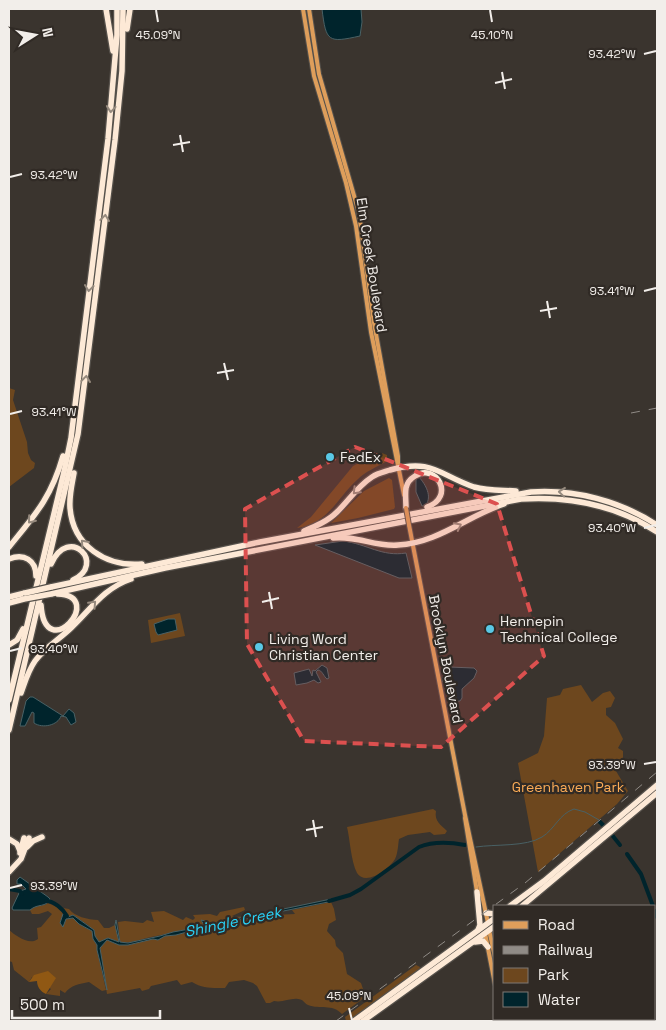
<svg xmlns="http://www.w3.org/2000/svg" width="666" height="1030" font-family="'Space Grotesk',sans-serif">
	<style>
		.green { fill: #6d471e }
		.forest { fill: #905813 }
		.water { fill: #00242c; stroke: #496165 }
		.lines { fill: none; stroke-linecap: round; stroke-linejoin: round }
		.stream { stroke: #496165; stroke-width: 1 }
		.river { stroke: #00242c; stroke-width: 4 }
		.secondary-casing { stroke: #57524c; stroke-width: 6 }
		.highway-casing { stroke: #57524c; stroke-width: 8 }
		.secondary { stroke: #de9e5b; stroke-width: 4 }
		.highway { stroke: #fde9d6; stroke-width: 5.5 }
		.rail { stroke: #908b86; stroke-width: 1; stroke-dasharray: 9 9; stroke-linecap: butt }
		.secondary-bridge-casing { stroke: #57524c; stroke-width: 6; stroke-linecap: butt }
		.highway-bridge-casing { stroke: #57524c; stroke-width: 8; stroke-linecap: butt }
		.secondary-bridge { stroke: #de9e5b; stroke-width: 4 }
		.highway-bridge { stroke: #fde9d6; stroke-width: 5.5 }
		.oneway { stroke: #968a7e }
		.marked { fill: #dc504f; fill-opacity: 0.2; stroke: #dc504f; stroke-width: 4; stroke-dasharray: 10 6; stroke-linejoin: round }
		.ticks { fill: none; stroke: #f2eeea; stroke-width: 2 }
		.poi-dot { fill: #59c8e5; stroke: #302a25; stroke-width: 2 }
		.labels { text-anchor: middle; stroke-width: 4.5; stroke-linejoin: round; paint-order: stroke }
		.street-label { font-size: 14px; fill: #f2eeea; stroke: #302a25 }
		.poi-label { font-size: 14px; fill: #f2eeea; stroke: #302a25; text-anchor: start }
		.park-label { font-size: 14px; fill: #fcac57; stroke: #302a25 }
		.water-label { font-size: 15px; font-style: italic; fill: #29d3f9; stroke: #302a25 }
		.ticks-label { font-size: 12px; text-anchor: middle; fill: #f2eeea; stroke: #302a25; stroke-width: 4.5; stroke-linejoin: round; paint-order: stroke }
	</style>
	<rect width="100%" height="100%" fill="#3a342e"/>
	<g class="green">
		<polygon points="9,388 15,390 13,400 27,442 28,453 31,460 35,463 34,468 9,487"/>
		<path d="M378,453h4l5,2v6c-10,6 -21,10 -30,19 -20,18 -29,44 -60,48l14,-11 42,-51z"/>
		<polygon points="389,478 392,480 395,507 394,509 358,518 331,523 364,491"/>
		<polygon points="180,613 185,636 151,643 148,620"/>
		<polygon points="581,685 592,702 603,693 610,691 615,698 611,707 606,708 606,715 615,723 623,739 618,748 623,751 623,759 615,766 616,771 628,791 617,804 538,872 518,763 538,753 544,736 547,698 560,695 563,689"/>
		<path d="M433,809l3,2c-2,10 5,14 11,20l-2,3 -11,1 -4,-3 -22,3 -9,4c-1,6 -1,14 -4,20 -5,9 -29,28 -38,14 -6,-11 -7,-34 -10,-46z"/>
		<path d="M331,902l3,7 2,11 -7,4 -2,7 8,9 1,6 7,7 4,21 14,9 3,9 4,3 -26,19c-10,-11 -22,-4 -34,-9 -4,-2 -5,-6 -10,-6 -8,-1 -16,4 -24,2l-4,2h-4l-9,-17 -4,-3 -9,-3 -15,2 -4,6c-12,0 -22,1 -33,-6l-11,3 -4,-5 -26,6 -2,3 -7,2 -2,-3 -33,6 -7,-46 7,-8 21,5 25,-6h5l7,-3 44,-10 68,-13 -2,2 20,-1 -3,-4z"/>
		<path d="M48,903l13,6 4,5 -2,1v10l3,-6 7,-1 9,8 10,5 2,10 3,4v5l9,40 -4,1 -13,-9c-10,2 -18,3 -24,11l-5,-3v6l-14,-2 5,-5 -19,-12 -3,5 -15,-12 -2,-8 -3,-1v-31c6,5 20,16 29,9l-1,-11 4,-1 11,-13 -4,-3 -9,3h-7l-2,-4c6,-6 12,-3 18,-7z"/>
		<path d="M244,907l1,3 -13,6 2,1 15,-1v1l-42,8 -5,-5 2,6 -3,1c-17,2 -33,7 -50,10 -10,2 -20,7 -31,5l-2,-20 7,-1 18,2 4,-3 7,2 -3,-10 13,-1 19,9 3,-3 7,3 2,-2 -2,-3 17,-1 7,2 3,-4z"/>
		<path d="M63,908l6,1c5,7 19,11 29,11l6,8h5l6,-3 4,17 -11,-4 -9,4 -4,-6v-4l-7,-7 -15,-10 -5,2z"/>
		<polygon points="416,965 420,967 419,970 349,1021 346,1021 345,1017"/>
	</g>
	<path class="forest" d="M48,971l8,7 -10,16c-5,-2 -9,-7 -9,-13l-8,1 5,-7z"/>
	<g class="water">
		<path d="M322,9h39l1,13 -2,14c-32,7 -34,6 -38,-27z"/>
		<path d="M419,477c7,8 13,19 7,28l-4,1 -6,-14v-13z"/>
		<path d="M343,541c24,3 39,16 63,12l6,25h-13l-84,-33z"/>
		<polygon points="168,619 175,619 177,630 158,635 156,632 154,624"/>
		<path d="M322,665l5,3 2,10 -2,1c-3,-2 -5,-9 -9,-9l-2,2 5,10 -3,1 -4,-3 -7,3 -11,2 -2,-12 15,-4 3,7 1,-6 2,1z"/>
		<polygon points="449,667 474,668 477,671 474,678 462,689 462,698 460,701 457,701 451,685 443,682 442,678 449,673"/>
		<path d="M30,697h3l30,19 6,-7 5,4 2,9 -5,3 -5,-8 -5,-1c-3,9 -18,13 -27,7v-10l-2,-1 -7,14h-5l6,-25z"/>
		<path d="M20,877l28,20 2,2c-4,9 -12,4 -20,11h-17l-1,-2 8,-17 6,-2 -5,-5h-4v-4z"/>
		<polygon points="331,899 333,901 209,926 176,935 165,936 158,940 153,939 128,945 119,945 107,940 100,948 107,990 97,950 97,945 93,939 92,931 79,924 73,918 66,919 63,927 60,923 63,914 66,913 68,917 73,915 94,930 95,936 99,942 108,938 119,942 115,925 116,920 120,942 128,943 160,936 173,932 201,927 204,925 201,920 205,921 207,925"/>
	</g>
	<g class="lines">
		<path class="stream" d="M476,847c19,-3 50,0 66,-10 13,-8 17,-23 32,-28l11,3 14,8"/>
		<g class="river">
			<polyline points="600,822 604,826"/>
			<polyline points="612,835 620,845"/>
			<polyline points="627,854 641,874 653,906"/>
			<polyline points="9,889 20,891 22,894"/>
			<path d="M46,901c8,0 17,8 21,15"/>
			<path d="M329,901l21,-6 11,-6 58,-42c15,-6 30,-5 46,-2"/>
			<polyline points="655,911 657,917"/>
		</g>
		<defs>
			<g id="secondary">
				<polyline points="303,9 314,76 346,183 356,226 371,332 404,495"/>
				<polyline points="309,9 319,74 359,213 374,323 398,456 398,463"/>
				<polyline points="409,525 465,815 488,923"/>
				<polyline points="465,818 477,892"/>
				<polyline points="489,930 495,957"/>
				<polyline points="485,933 495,984"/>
				<polyline points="501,1019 502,1021"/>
				<polyline points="506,1019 506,1021"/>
			</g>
			<g id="highway">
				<polyline points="106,9 113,51"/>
				<polyline points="127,29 130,9"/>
				<path d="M74,473c-2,11 -5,23 -4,35 3,38 36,59 72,56"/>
				<path d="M406,508c0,-7 -1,-14 0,-20 1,-5 4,-9 9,-12 21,-14 41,21 12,31"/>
				<path d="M304,531c12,-5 24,-10 33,-19 12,-12 21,-26 35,-35 6,-4 12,-5 18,-7 42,-12 49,5 84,17 14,4 28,3 42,4"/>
				<path d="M333,538c23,-3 42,9 65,7 40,-2 69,-29 106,-41"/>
				<path d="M9,547c26,-32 42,-49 54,-91"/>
				<path d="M9,559c15,-6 27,1 27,17"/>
				<path d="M51,564c18,-40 56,0 22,16"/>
				<path d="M51,587l209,-45 271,-50c44,-3 89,9 126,33"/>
				<path d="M51,594l114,-26 356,-69c48,-3 95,6 136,33"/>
				<polyline points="9,597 25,593"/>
				<polyline points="9,603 24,599"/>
				<path d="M41,605c4,61 66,-9 17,-11"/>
				<polyline points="9,645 17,640 23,629"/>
				<path d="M21,693c4,-11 7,-22 14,-32 10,-14 25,-22 37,-34 19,-18 32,-39 59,-48"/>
				<polyline points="9,700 64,472 71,438 108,139 117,35 117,9"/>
				<polyline points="9,730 78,434 115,140 122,71 123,9"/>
				<polyline points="9,839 17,844 20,851"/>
				<polyline points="27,847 33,841 42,837"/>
				<polyline points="20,853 24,838"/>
				<polyline points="9,872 21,859 29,838"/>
				<polyline points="477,892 480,925 478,930"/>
				<polyline points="510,906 544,881 657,785"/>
				<polyline points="522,906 657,793"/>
				<polyline points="486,913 495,914"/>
				<polyline points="475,942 483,941 488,947"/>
				<polyline points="354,1021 495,918"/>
				<polyline points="363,1021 495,926"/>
			</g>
		</defs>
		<use href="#secondary" class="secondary-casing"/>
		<use href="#highway" class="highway-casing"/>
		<use href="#secondary" class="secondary"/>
		<use href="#highway" class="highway"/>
		<g class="rail">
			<polyline points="631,413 657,408"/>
			<polyline points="336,1021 525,883 657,772"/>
		</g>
		<defs>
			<polyline id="secondary-bridge" points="406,508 409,525"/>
			<g id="highway-bridge">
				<polyline points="25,593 51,587"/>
				<polyline points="24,599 51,594"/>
			</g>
		</defs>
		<use href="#secondary-bridge" class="secondary-bridge-casing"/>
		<use href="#highway-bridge" class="highway-bridge-casing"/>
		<use href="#secondary-bridge" class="secondary-bridge"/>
		<use href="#highway-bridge" class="highway-bridge"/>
	</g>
	<defs><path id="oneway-chevron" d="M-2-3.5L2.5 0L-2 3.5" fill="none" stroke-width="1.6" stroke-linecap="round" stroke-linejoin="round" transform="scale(1.25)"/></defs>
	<g class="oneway">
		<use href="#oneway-chevron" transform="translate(111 109) rotate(95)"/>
		<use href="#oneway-chevron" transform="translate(105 218) rotate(-83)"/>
		<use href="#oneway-chevron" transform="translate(89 288) rotate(97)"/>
		<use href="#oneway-chevron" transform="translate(86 379) rotate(-83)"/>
		<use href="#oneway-chevron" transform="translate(356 491) rotate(134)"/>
		<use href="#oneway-chevron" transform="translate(562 492) rotate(-174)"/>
		<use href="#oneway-chevron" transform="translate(31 520) rotate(129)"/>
		<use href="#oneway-chevron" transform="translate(458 526) rotate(-27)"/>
		<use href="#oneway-chevron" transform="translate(84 543) rotate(-132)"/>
		<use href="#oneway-chevron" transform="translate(93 604) rotate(-47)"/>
	</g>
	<path class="marked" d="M355,447l142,57 47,152 -103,91 -137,-6 -57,-97 -2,-135z"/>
	<path class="ticks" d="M156,10l2,12M490,10l2,12M644,54l12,-3M502,72l3,17M495,83l17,-4M180,135l3,17M173,145l17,-3M10,177l12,-3M644,291l12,-3M547,301l3,17M540,311l17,-3M224,363l4,17M217,373l17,-3M10,414l12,-3M644,528l12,-3M269,592l3,17M262,602l17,-4M10,651l12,-3M644,764l12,-2M313,820l3,17M306,830l17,-3M10,888l12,-3M349,1008l3,12"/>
	<g class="poi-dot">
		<circle cx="330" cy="457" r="5"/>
		<circle cx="490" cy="629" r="5"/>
		<circle cx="259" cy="647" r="5"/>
	</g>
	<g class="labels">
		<g class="street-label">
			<text transform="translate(372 265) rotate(81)" y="5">Elm Creek Boulevard</text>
			<text transform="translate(446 659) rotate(79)" y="5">Brooklyn Boulevard</text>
		</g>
		<g class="poi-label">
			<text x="340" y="462">FedEx</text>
			<text x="500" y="626">Hennepin<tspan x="500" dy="16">Technical College</tspan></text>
			<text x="269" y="644">Living Word<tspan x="269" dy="16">Christian Center</tspan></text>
		</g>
		<g class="park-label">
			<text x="568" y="792">Greenhaven Park</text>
		</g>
		<g class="water-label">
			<text transform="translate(233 922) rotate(-12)" y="5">Shingle Creek</text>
		</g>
	</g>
	<g class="ticks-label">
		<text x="158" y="39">45.09°N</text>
		<text x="492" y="39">45.10°N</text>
		<text x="612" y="58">93.42°W</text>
		<text x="54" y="179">93.42°W</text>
		<text x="612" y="295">93.41°W</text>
		<text x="54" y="416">93.41°W</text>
		<text x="612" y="532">93.40°W</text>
		<text x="54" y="653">93.40°W</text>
		<text x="612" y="769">93.39°W</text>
		<text x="54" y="890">93.39°W</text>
		<text x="349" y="1000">45.09°N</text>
	</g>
	<rect width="666" height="1030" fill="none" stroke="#f2eeea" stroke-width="20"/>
	<rect x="493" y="905" width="162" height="115" fill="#302a25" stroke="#7e7874"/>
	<rect x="503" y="921" width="25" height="8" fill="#de9e5b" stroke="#7e7874"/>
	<text x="538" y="930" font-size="15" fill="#f2eeea">Road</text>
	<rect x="503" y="946" width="25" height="8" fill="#908b86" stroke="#7e7874"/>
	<text x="538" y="955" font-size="15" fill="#f2eeea">Railway</text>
	<rect x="503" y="968" width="25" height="15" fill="#6d471e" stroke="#7e7874"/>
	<text x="538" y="980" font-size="15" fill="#f2eeea">Park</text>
	<rect x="503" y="992" width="25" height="15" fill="#00242c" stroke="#7e7874"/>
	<text x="538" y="1005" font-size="15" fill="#f2eeea">Water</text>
	<g transform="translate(35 35) rotate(79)" stroke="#302a25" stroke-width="4" paint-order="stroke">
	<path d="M0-4L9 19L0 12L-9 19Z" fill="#f2eeea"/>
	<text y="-8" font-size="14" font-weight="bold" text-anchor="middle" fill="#f2eeea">N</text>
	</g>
	<path d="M12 1010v8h148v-8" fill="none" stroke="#f2eeea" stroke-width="2.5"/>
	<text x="20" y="1010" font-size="15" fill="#f2eeea" stroke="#302a25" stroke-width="4" paint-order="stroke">500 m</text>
</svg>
